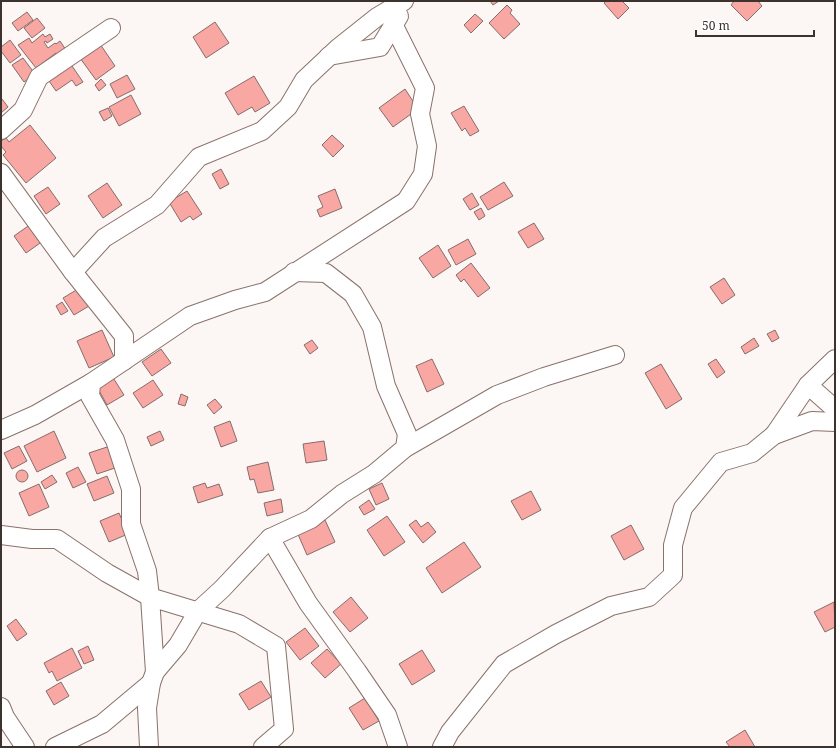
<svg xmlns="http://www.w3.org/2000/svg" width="836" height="748" font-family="'Noto Serif',serif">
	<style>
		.building { fill: #f9a7a3; stroke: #856d6b }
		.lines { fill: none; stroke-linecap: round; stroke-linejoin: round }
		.minor-casing { stroke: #89726a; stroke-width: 20 }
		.minor { stroke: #fff; stroke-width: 18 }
	</style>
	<rect width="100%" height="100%" fill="#fcf6f4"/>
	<g class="building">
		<polygon points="490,1 499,1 493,5"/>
		<polygon points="606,1 622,1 629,8 618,19 604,3"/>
		<polygon points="734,1 758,1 762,6 747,21 731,5"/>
		<polygon points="507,5 512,10 510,13 520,24 504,39 489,23"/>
		<polygon points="27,12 33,20 18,31 12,23"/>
		<polygon points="475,14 483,21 471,33 464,25"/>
		<polygon points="37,18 45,28 32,38 24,28"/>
		<polygon points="215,22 229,43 206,58 193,37"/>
		<polygon points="43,34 45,37 50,34 53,39 47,43 46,41 44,42 48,48 55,43 56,44 60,41 66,50 58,56 56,53 36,68 18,45 29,38 32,43"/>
		<polygon points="10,40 21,55 10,63 1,51 1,47"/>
		<polygon points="100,44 115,66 96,80 80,58"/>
		<polygon points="23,58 35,74 24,82 12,65"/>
		<polygon points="70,63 83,82 76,86 72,80 56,91 47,78"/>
		<polygon points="127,75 135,89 117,98 110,84"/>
		<polygon points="254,76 270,103 255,112 252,107 238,115 225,93"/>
		<polygon points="101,79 106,85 99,91 95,85"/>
		<polygon points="405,89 418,109 393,127 379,108"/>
		<polygon points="131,95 141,114 119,126 109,107"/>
		<polygon points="2,99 8,107 1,113 1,100"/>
		<polygon points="464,106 479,131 470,136 465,128 462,131 451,113"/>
		<polygon points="108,108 112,116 104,121 99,112"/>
		<polygon points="30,125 56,158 26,183 3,155 6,152 1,146 1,141 6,138 9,142"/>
		<polygon points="332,135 344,146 333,157 322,145"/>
		<polygon points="221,169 229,184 220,189 212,174"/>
		<polygon points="504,182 513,196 488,210 480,197"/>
		<polygon points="107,183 122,205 103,218 88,196"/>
		<polygon points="48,187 60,204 46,214 34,196"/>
		<polygon points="335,189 342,208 320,217 317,210 323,207 318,196"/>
		<polygon points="187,191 202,214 193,220 190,216 181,222 169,202"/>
		<polygon points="472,193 479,205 470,210 463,199"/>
		<polygon points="481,208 485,216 479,220 474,212"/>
		<polygon points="534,223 544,239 528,248 518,232"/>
		<polygon points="31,224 43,241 26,253 14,236"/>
		<polygon points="468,239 476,254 456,265 448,250"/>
		<polygon points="438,245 451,266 433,278 419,258"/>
		<polygon points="471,263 490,288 478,297 464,279 461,282 456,275"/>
		<polygon points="724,278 735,295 722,304 710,287"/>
		<polygon points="78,289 89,306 74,315 63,298"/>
		<polygon points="62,302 68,311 61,315 56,306"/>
		<polygon points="102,330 114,357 89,368 77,341"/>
		<polygon points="775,330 779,338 772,342 767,334"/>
		<polygon points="754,338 759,346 745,354 741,347"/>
		<polygon points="312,340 318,348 310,354 304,345"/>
		<polygon points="161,349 171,363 152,376 142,362"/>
		<polygon points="432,359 444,384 427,392 416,366"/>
		<polygon points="716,359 725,372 717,378 708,364"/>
		<polygon points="661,364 682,399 666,409 645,373"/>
		<polygon points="112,376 124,395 107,405 96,385"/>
		<polygon points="153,380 163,395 143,408 133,393"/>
		<polygon points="181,394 188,397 185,406 178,404"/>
		<polygon points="215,399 222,407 214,414 207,405"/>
		<polygon points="230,421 237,441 221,447 214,427"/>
		<polygon points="54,431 66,458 37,472 24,446"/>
		<polygon points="160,431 164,440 151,446 147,437"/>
		<polygon points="324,441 327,460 306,463 303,444"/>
		<polygon points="19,446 27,461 12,469 4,453"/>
		<polygon points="110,446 118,467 97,474 89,453"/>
		<polygon points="268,462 274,490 258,493 254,479 250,480 247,467"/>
		<polygon points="78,467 86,482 73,488 66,473"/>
		<circle cx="22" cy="476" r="6"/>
		<polygon points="52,475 57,482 45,489 41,482"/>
		<polygon points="107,476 114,493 94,501 87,484"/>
		<polygon points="205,483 207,488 219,484 223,495 198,503 193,487"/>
		<polygon points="382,483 389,499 376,505 369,489"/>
		<polygon points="39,484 49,507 29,516 19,493"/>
		<polygon points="531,491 541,510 522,520 511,501"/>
		<polygon points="281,499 283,512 267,516 264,503"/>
		<polygon points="369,500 375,509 364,515 359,507"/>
		<polygon points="119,513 128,534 109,542 100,521"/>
		<polygon points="387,516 405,542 384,556 367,530"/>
		<polygon points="325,520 335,542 307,555 297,532"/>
		<polygon points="416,520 421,527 428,522 436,532 423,543 409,525"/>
		<polygon points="631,525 644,549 624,560 611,536"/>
		<polygon points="464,542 481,567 442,593 426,568"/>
		<polygon points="351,597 368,618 350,632 333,612"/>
		<polygon points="834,602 835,627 825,632 814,612"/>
		<polygon points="16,619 27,634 17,641 7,626"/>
		<polygon points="305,628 319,646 300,660 286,642"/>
		<polygon points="88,646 94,660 84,664 78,651"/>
		<polygon points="72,648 82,668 57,681 52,671 49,673 44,663"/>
		<polygon points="327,649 341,664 325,678 311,663"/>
		<polygon points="422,650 435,671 412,685 399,664"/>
		<polygon points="261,681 271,697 249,710 239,694"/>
		<polygon points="61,682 69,696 54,705 46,691"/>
		<polygon points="365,698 379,721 363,730 349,708"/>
		<polygon points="745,730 755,747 730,747 726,742"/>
	</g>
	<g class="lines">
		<defs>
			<g id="minor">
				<polyline points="329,56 380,47 399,16"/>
				<polyline points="1,130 23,110 39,77 111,28"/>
				<polyline points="1,173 73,272 124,336 124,361"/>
				<polyline points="73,272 104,238 157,205 199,157 262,131 288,107 304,80 338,48 377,17 404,1"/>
				<polyline points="808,385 835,409"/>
				<polyline points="1,430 35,415 91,383"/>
				<polyline points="774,435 812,421 835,422"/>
				<polyline points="405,448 497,395 544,377 615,355"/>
				<polyline points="1,535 32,539 57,539 107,573 150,597 239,624 276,646 284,729 263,747"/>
				<polyline points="270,538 308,603 357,671 387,715 398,747"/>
				<polyline points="155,672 150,597 147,571 131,524 131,489 115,440 90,396 91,383 190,316 235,300 265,292 406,201 423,174 427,146 420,114 425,88 393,24"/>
				<polyline points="1,707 5,717 25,747"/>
				<polyline points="55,747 102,724 151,683"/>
				<polyline points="149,747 147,708 151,683 155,672 178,645 198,611 222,589 270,538 311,519 342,494 374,474 405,448 407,434 386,386 372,327 353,294 326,273 294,272"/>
				<polyline points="442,747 450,732 504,664 556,634 611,606 649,597 673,575 673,545 683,508 721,462 752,453 774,435 808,385 835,359"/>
			</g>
		</defs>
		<use href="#minor" class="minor-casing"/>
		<use href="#minor" class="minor"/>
	</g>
	<rect width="836" height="748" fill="none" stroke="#3c322e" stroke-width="4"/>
	<path d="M696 30v6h118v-6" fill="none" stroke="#3c322e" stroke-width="2"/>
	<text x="702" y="30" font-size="12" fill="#3c322e" stroke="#ffffff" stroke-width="3" paint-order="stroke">50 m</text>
</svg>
